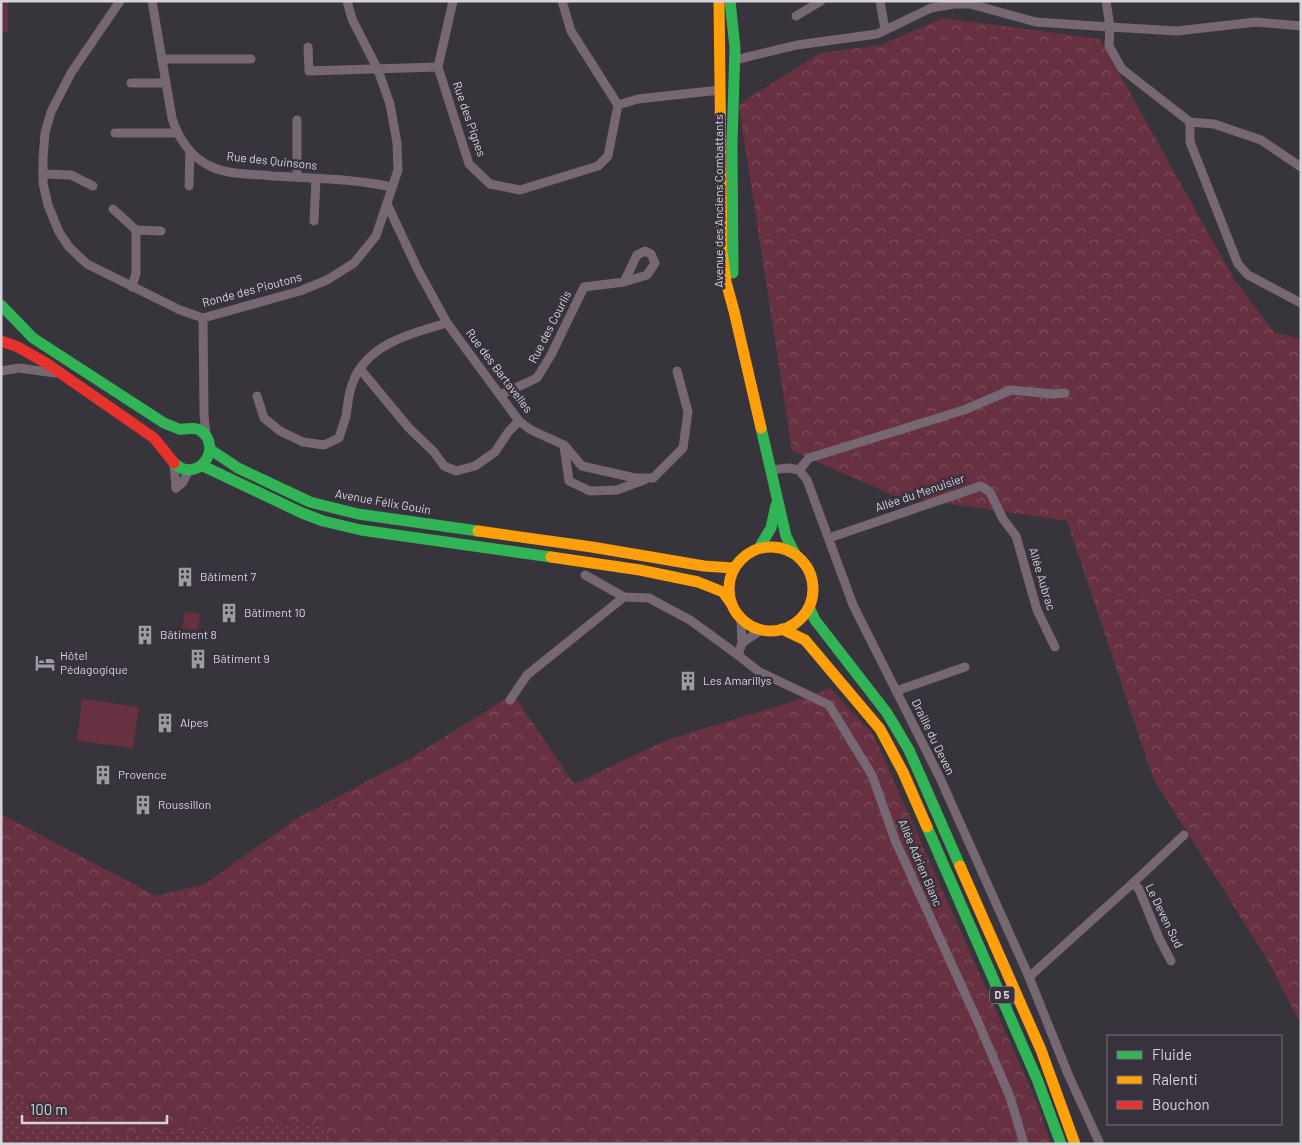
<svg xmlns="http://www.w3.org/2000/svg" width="1302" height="1145" font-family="Barlow,sans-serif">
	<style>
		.grass { fill: url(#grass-dots) }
		.forest { fill: url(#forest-crowns) }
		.garden { fill: #683141 }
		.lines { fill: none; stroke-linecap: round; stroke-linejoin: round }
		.street { stroke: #766772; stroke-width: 9 }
		.fast { stroke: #30b455; stroke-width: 11 }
		.slow { stroke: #ff9f0a; stroke-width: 11 }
		.jam { stroke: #e5322d; stroke-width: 11 }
		.labels { text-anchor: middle; stroke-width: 5; stroke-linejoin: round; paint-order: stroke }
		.shield { fill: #38313e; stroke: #a7a2ac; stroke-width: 1 }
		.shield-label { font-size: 11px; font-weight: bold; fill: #d7d3db }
		.street-label { font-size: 12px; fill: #d7d3db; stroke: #38313e }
		.poi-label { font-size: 12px; fill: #d7d3db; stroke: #38313e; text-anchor: start }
	</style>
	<defs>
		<pattern id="grass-dots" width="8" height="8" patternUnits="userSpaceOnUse" patternTransform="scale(1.25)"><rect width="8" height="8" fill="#683141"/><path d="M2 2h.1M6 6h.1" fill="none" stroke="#7d4e5c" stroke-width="1.8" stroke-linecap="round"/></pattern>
		<pattern id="forest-crowns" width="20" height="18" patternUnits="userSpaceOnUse" patternTransform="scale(1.25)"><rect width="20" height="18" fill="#683141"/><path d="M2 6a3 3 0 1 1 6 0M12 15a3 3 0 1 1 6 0" fill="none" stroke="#7d4e5c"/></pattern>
	</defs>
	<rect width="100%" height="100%" fill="#38343b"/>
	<polygon class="grass" points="1,1086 6,1095 113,1135 313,1122 339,1144 1,1144"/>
	<g class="forest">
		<polygon points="943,18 1100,39 1234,279 1274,332 1301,339 1301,1025 1267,959 1153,778 1067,521 895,496 792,451 739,106 747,99 820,53 881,45"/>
		<polygon points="830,688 873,734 1038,1105 1051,1144 339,1144 313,1122 113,1135 6,1095 1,1086 1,814 156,896 205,884 296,819 411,758 513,694 574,784 667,740 811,696"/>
	</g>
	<g class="garden">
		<rect x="1" y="1" width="7" height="31"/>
		<polygon points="185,612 200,614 198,630 182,628"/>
		<polygon points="82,699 139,707 133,748 77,741"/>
	</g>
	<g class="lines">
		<g class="street">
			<polyline points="120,1 71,73 51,112 45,133 43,158 43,183 48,205 59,232 69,247 87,264 180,310 203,318 300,291 327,280 354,263 376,236 398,170 397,143 390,104 378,70 352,19 347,1"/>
			<path d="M152,1l20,117c6,20 19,40 40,49 18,8 42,7 61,9 40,2 80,3 119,11"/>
			<polyline points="453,1 438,67 469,164 490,184 520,190 598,166 608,156 618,105 638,99 720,90"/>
			<polyline points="562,1 571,31 618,105"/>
			<polyline points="880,1 885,30"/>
			<polyline points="1106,1 1110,27 1109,46 1122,69 1190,122 1190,142 1238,264 1248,275 1301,303"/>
			<polyline points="796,16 821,1"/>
			<polyline points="308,47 309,71 438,67"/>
			<polyline points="162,59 251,59"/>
			<polyline points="735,60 797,45 877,34 931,8 954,4 970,4 1036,22 1110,27 1177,31 1256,22 1301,26"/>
			<polyline points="131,83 166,83"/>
			<polyline points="297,120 297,177"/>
			<polyline points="1190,122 1214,124 1261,140 1301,167"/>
			<polyline points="115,133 176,133"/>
			<polyline points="43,174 71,175 93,186"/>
			<polyline points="189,186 190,151"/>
			<polyline points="387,204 418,270 447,323 519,421 531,430 564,445 582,466 635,478 653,478 683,448 688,412 677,371"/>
			<polyline points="113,209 136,230"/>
			<polyline points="314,221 316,179"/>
			<polyline points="132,287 136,273 136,230 161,231"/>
			<polyline points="203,318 204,414 206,435"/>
			<polyline points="360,369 409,428 434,452 444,466 456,471 475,466 495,452 509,431 519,421"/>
			<polyline points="1,371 19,368 55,373"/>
			<polyline points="500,395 537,378 551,355 584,287 624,282 647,275 655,263 651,254 645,251 637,255 624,282"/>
			<path d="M257,396l7,22 16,13 23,11 21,3 15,-7c2,-7 5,-15 7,-22 2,-11 2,-23 7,-34 14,-38 59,-49 94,-59"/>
			<polyline points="564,446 569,481 590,491 617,490 644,480"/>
			<polyline points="174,463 176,488"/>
			<polyline points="770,470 789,468 799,470 807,480 853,605 940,778 1029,977 1068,1074 1100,1144"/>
			<polyline points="799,470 809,458 964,410 1011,390 1053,394 1065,393"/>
			<polyline points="176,488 183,482 189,470"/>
			<polyline points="829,538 981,486 990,492 1003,519 1016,536 1037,610 1055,647"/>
			<polyline points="585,575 624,597 649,598 662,605 690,620 738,655"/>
			<polyline points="741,619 742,643 738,655 758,671 829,705 872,775 895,840 978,1022 1010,1097 1024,1144"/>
			<polyline points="742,643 761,630"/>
			<polyline points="896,691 965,667"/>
			<polyline points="510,700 527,675 624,597"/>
			<polyline points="1133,883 1139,889 1159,938 1171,961"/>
			<polyline points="1029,977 1133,883 1184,835"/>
		</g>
		<g class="fast">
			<polyline points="730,1 735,48 732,144 733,273"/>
			<path d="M1,305l32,33 131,85c5,2 10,4 15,6 7,1 16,-3 22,2 23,17 -4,54 -27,32"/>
			<polyline points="761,428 786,536 795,554"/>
			<polyline points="211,450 238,468 310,502 358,514 478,531"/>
			<polyline points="203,466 302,513 323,521 361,530 551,557"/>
			<polyline points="759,548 771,528 776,505"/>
			<polyline points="809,607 815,620 887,713 909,750 960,866"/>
			<polyline points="927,827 1037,1079 1061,1144"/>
		</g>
		<g class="slow">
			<polyline points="719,1 722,252 726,282 734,311 761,428"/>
			<polyline points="478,531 592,547 704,566 733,568"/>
			<circle cx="771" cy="589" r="42"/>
			<polyline points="551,557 640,570 698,582 723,592 731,603"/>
			<polyline points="782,629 805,640 880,729 903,772 927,827"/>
			<polyline points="960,866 1041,1050 1075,1144"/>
		</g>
		<polyline class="jam" points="1,341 18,347 46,363 154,438 174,463"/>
	</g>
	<defs>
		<symbol id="building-bare" viewBox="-9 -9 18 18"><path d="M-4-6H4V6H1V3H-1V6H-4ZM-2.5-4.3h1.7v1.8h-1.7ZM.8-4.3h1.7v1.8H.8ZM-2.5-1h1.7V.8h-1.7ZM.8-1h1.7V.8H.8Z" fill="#9f9ba3" stroke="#38313e" stroke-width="2.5" paint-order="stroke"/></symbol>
		<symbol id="hotel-bare" viewBox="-9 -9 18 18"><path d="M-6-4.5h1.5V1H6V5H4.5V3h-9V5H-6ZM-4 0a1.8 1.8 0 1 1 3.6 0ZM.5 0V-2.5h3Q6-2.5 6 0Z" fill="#9f9ba3" stroke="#38313e" stroke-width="2.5" paint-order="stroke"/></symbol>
	</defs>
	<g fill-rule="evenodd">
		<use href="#building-bare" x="171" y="563" width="28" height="28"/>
		<use href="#building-bare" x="215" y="599" width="28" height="28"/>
		<use href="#building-bare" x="131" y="621" width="28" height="28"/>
		<use href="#building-bare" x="184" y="645" width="28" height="28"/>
		<use href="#hotel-bare" x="31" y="649" width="28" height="28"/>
		<use href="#building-bare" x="674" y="667" width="28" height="28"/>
		<use href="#building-bare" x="151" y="709" width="28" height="28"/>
		<use href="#building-bare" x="89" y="761" width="28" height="28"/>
		<use href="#building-bare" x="129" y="791" width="28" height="28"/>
	</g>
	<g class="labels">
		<rect class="shield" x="989.5" y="986.5" width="25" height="17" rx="4"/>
		<g class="shield-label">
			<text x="1002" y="999">D 5</text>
		</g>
		<g class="street-label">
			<text transform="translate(469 119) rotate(71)" y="4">Rue des Pignes</text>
			<text transform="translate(272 161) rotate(6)" y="4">Rue des Quinsons</text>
			<text transform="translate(719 201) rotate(-90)" y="4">Avenue des Anciens Combattants</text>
			<text transform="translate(252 290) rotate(-15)" y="4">Ronde des Pioutons</text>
			<text transform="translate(550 327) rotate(-63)" y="4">Rue des Courlis</text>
			<text transform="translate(499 371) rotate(53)" y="4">Rue des Bartavelles</text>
			<text transform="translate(920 493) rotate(-19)" y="4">Allée du Menuisier</text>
			<text transform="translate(383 502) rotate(10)" y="4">Avenue Félix Gouin</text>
			<text transform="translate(1042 579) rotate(73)" y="4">Allée Aubrac</text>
			<text transform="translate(933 737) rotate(64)" y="4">Draille du Deven</text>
			<text transform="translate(920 863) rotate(67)" y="4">Allée Adrien Blanc</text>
			<text transform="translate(1164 916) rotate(64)" y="4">Le Deven Sud</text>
		</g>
		<g class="poi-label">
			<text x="200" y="581">Bâtiment 7</text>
			<text x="244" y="617">Bâtiment 10</text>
			<text x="160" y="639">Bâtiment 8</text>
			<text x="60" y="660">Hôtel<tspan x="60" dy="14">Pédagogique</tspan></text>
			<text x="213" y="663">Bâtiment 9</text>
			<text x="703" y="685">Les Amarillys</text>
			<text x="180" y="727">Alpes</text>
			<text x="118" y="779">Provence</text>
			<text x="158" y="809">Roussillon</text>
		</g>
	</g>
	<rect width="1302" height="1145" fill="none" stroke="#d7d3db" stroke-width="5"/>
	<rect x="1107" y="1035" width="175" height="90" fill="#38313e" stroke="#78727d"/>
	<rect x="1117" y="1051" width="25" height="8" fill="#30b455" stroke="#78727d"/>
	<text x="1152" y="1060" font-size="15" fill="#d7d3db">Fluide</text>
	<rect x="1117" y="1076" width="25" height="8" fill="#ff9f0a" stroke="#78727d"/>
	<text x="1152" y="1085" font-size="15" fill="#d7d3db">Ralenti</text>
	<rect x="1117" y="1101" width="25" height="8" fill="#e5322d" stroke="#78727d"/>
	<text x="1152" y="1110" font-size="15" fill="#d7d3db">Bouchon</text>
	<path d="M22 1115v8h145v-8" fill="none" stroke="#d7d3db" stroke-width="2.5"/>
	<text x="30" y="1115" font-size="15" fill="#d7d3db" stroke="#38313e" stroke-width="4" paint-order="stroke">100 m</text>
</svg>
